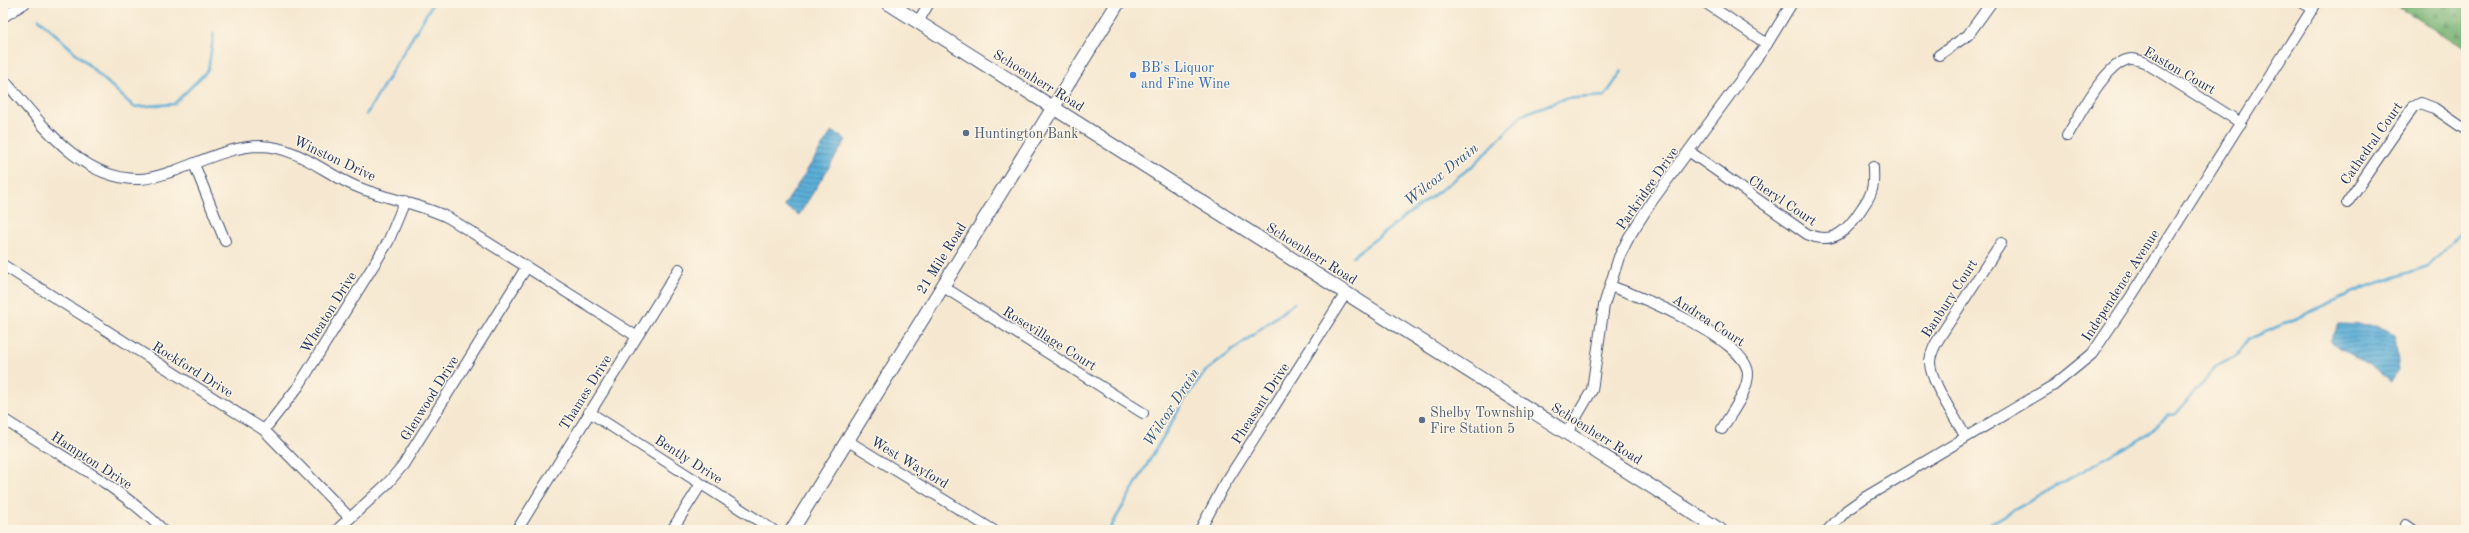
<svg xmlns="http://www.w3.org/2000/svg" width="2469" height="533" font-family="'Old Standard TT',serif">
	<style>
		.forest { fill: url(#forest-firs); stroke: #487068 }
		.water { fill: url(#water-rules); stroke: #3b6e9a }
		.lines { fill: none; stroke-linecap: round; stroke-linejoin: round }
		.stream { stroke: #5baed7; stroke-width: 2.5 }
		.minor-casing { stroke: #3c4b6f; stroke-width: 12 }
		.tertiary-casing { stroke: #3c4b6f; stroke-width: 15 }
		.minor { stroke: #fff; stroke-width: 10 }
		.tertiary { stroke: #fff; stroke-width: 13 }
		.shop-dot { fill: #3f7fe0; stroke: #fcf5e5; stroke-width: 1.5 }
		.service-dot { fill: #5c6f8a; stroke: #fcf5e5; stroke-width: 1.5 }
		.labels { text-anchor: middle; stroke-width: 3; stroke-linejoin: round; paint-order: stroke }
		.shop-label { font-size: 14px; fill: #366cbe; stroke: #fcf5e5; text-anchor: start }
		.street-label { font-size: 14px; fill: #1b2f5e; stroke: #fcf5e5 }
		.service-label { font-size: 14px; fill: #4e5e75; stroke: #fcf5e5; text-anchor: start }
		.water-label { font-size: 15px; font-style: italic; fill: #2e5582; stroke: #fcf5e5 }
	</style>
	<defs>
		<pattern id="forest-firs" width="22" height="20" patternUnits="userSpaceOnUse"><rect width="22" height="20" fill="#75b171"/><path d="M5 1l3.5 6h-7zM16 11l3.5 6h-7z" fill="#5f9060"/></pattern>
		<pattern id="water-rules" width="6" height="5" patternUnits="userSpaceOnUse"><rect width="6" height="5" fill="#5baed7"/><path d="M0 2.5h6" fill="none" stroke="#4a8eb2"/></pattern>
	</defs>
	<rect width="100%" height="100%" fill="#fcf5e5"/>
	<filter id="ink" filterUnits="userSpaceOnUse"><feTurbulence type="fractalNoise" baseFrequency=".025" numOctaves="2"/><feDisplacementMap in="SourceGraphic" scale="8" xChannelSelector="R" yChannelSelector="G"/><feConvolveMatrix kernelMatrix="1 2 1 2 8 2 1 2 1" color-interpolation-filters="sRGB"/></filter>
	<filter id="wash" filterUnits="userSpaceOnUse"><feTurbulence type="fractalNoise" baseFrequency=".012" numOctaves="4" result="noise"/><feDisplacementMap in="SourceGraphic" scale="16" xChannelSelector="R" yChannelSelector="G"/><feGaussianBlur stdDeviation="0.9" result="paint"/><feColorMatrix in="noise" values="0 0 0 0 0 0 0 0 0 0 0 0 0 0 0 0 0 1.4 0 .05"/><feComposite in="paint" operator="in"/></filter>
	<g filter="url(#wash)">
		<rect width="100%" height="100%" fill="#f6e8d0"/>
		<polygon class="forest" points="2401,3 2466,3 2466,49 2399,7"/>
		<g class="water">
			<polygon points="832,131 846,140 799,215 784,206"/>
			<polygon points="2339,324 2377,325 2395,335 2399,370 2390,382 2369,365 2330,342"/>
		</g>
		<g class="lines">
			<g class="stream">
				<polyline points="39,19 134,107 174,104 208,70 214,33"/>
				<polyline points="366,115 433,3"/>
				<polyline points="1353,256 1475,164 1522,115 1563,99 1605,96 1622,71"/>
				<polyline points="1109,530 1184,401 1205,372 1294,303"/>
				<polyline points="1979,530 2146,435 2168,415 2176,414 2217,366 2235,357 2248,340 2363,288 2428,266 2466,227"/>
			</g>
		</g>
	</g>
	<g filter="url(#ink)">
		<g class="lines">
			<defs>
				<g id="minor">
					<polyline points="1706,3 1767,44"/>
					<polyline points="2302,3 2313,9"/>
					<polyline points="3,17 25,3"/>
					<polyline points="918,22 929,3"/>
					<polyline points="1939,55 1968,35 1991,3"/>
					<path d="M3,79c36,41 76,101 136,100 13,0 24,-5 35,-8 28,-10 58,-25 87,-25 37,1 61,26 94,40 30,13 64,17 94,32l187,118"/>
					<path d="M2067,136c12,-19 40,-77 65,-77 4,0 8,2 12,3l97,61"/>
					<path d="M1690,152l117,82c27,12 41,-4 55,-26 3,-5 9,-12 10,-19 2,-7 1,-15 1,-22"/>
					<polyline points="194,164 225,241"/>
					<polyline points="2347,203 2413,107 2421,103 2434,108 2466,130"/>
					<polyline points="3,265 264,430 350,518"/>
					<polyline points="942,286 1143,413"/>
					<path d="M1610,286c29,10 138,54 138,88 0,18 -17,39 -26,55"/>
					<polyline points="589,412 773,530"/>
					<path d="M3,419c54,35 114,65 160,111"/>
					<polyline points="264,430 298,387 388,242 405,201"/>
					<polyline points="1567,433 1592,390 1604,305 1619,257 1629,237 1652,201 1767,44 1792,3"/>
					<path d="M1965,436c-9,-18 -36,-56 -35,-75 1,-10 6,-18 11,-26l60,-92"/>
					<polyline points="848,441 993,530"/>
					<polyline points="2406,525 2413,530"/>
					<polyline points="337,530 388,483 403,465 526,268"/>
					<polyline points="517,530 679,269"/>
					<polyline points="672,530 701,484"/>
					<polyline points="1200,530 1223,487 1346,293"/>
					<polyline points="1828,530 1847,510 1864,498 2054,385 2092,354 2132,295 2316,3"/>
				</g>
				<g id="tertiary">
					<polyline points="888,3 1720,530"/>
					<polyline points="792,530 1118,3"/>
				</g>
			</defs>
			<use href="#minor" class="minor-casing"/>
			<use href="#tertiary" class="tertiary-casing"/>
			<use href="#minor" class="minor"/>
			<use href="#tertiary" class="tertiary"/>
		</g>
	</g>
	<circle class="shop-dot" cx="1133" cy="75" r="4"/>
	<g class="service-dot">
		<circle cx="966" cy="133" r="4"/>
		<circle cx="1422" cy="420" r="4"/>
	</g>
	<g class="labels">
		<g class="shop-label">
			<text x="1141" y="72">BB's Liquor<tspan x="1141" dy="16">and Fine Wine</tspan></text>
		</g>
		<g class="street-label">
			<text transform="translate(2180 70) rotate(30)" y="5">Easton Court</text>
			<text transform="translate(1039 80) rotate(32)" y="5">Schoenherr Road</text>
			<text transform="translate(2371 143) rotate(-55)" y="5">Cathedral Court</text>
			<text transform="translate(335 158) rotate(25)" y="5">Winston Drive</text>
			<text transform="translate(1647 188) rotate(-55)" y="5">Parkridge Drive</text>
			<text transform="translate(1783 200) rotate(34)" y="5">Cheryl Court</text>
			<text transform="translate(1312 253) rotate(32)" y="5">Schoenherr Road</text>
			<text transform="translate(941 258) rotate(-58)" y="5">21 Mile Road</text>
			<text transform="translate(2120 285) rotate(-57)" y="5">Independence Avenue</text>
			<text transform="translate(1949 298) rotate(-57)" y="5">Banbury Court</text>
			<text transform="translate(328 312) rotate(-58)" y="5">Wheaton Drive</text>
			<text transform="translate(1709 320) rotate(33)" y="5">Andrea Court</text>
			<text transform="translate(1050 338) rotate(32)" y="5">Rosevillage Court</text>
			<text transform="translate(193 369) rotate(32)" y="5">Rockford Drive</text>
			<text transform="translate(585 392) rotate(-58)" y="5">Thames Drive</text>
			<text transform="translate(429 398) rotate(-58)" y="5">Glenwood Drive</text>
			<text transform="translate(1260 403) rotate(-57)" y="5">Pheasant Drive</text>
			<text transform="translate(1597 433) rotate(32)" y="5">Schoenherr Road</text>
			<text transform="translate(689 459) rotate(33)" y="5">Bently Drive</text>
			<text transform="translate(92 460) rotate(33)" y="5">Hampton Drive</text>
			<text transform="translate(910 462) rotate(31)" y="5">West Wayford</text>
		</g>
		<g class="service-label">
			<text x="974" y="138">Huntington Bank</text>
			<text x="1430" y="417">Shelby Township<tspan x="1430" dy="16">Fire Station 5</tspan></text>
		</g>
		<g class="water-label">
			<text transform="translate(1441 174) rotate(-39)" y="5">Wilcox Drain</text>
			<text transform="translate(1171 407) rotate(-57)" y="5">Wilcox Drain</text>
		</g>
	</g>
	<rect width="2469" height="533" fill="none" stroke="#fcf5e5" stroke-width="16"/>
</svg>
